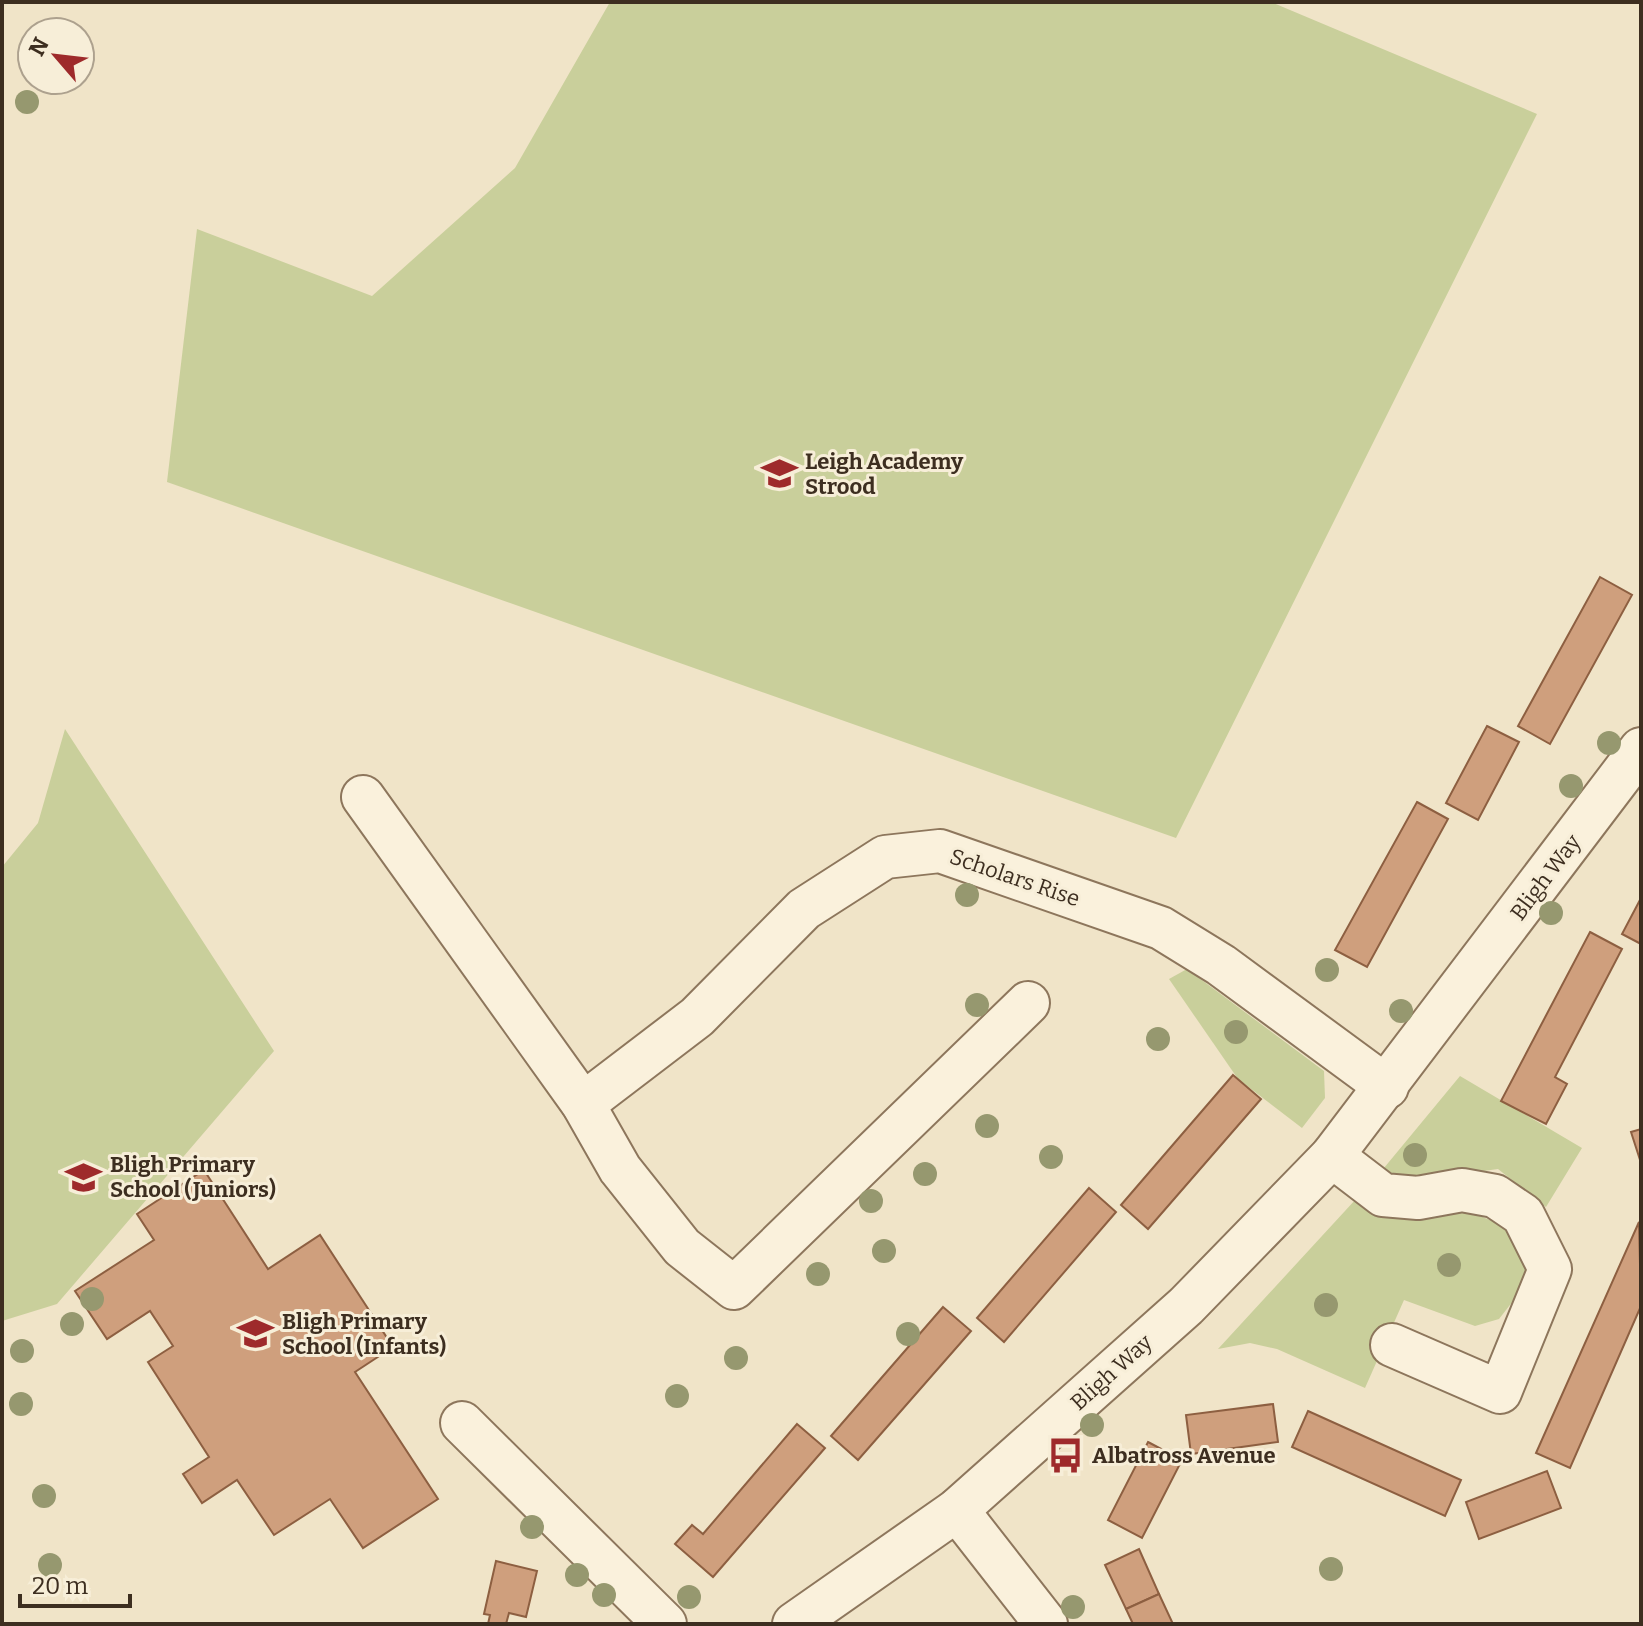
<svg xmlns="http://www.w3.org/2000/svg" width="1643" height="1626" font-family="Bitter,serif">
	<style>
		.green { fill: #c9cf9b }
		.building { fill: #cf9f7d; stroke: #8d5f41; stroke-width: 2 }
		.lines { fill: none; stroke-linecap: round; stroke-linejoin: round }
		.minor-casing { stroke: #8d765c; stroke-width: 46 }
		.minor { stroke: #faf1dc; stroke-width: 42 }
		.tree { fill: #96986f }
		.labels { text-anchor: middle; stroke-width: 6; stroke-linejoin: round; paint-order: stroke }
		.poi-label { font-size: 22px; font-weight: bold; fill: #3d2e20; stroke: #f7eed8; text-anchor: start }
		.street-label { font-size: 22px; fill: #3d2e20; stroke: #f7eed8 }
	</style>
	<rect width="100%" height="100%" fill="#f0e4c8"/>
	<g class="green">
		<polygon points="610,2 1271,2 1537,114 1176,838 167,482 197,229 372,296 515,168"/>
		<polygon points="65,729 274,1051 57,1304 2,1321 2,867 38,823"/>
		<polygon points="1187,969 1324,1071 1325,1098 1302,1128 1238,1079 1169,979"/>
		<polygon points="1460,1076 1582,1148 1546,1207 1498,1169 1418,1180 1379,1174"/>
		<polygon points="1356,1199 1390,1217 1406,1219 1458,1207 1507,1227 1527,1267 1524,1287 1499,1319 1475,1326 1404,1300 1365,1388 1277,1349 1250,1343 1218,1349"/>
	</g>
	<g class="building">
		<polygon points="1600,577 1632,595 1550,744 1518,726"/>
		<polygon points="1487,726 1519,742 1478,820 1446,803"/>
		<polygon points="1417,802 1448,819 1367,967 1335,950"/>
		<polygon points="1641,898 1641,944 1622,934"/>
		<polygon points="1590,932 1622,949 1555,1077 1567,1084 1546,1124 1501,1101"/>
		<polygon points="1233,1075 1261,1099 1148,1229 1121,1205"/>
		<polygon points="1641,1129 1641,1163 1631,1132"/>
		<polygon points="204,1170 268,1269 320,1235 393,1347 355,1372 438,1499 363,1548 330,1499 274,1535 237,1480 202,1503 183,1474 209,1457 148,1362 173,1346 150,1311 107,1339 75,1291 154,1240 137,1214"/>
		<polygon points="1089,1188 1116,1212 1004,1342 977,1318"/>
		<polygon points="1639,1222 1641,1306 1570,1468 1536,1453"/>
		<polygon points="943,1307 971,1331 858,1460 831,1436"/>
		<polygon points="1273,1404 1278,1442 1191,1454 1186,1415"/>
		<polygon points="1308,1411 1461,1480 1445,1516 1292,1447"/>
		<polygon points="797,1424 825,1448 713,1577 675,1544 692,1525 703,1534"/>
		<polygon points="1148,1442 1182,1460 1142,1538 1108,1520"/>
		<polygon points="1547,1471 1561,1508 1479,1539 1466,1502"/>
		<polygon points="1139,1549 1159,1594 1126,1609 1105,1565"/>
		<polygon points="496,1561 537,1571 526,1617 509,1613 506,1624 488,1624 490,1615 484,1614"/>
		<polygon points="1159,1594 1173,1624 1133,1624 1126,1609"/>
	</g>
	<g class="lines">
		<defs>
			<g id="minor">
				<polyline points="363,797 583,1104 620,1169 682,1247 734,1288 1028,1003"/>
				<polyline points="583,1104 697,1017 804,909 885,857 940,851 1161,928 1221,965 1387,1087"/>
				<polyline points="1332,1156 1383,1195 1418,1198 1462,1190 1495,1196 1523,1215 1550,1269 1500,1392 1392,1345"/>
				<polyline points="462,1423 665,1624"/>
				<polyline points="957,1510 1046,1624"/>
				<polyline points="794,1624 957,1510 1186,1306 1332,1156 1641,749"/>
			</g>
		</defs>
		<use href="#minor" class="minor-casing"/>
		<use href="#minor" class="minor"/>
	</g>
	<g class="tree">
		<circle cx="27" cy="102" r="12"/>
		<circle cx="1609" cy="743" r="12"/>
		<circle cx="1571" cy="786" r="12"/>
		<circle cx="967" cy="895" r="12"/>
		<circle cx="1551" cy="913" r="12"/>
		<circle cx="1327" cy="970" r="12"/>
		<circle cx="977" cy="1005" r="12"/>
		<circle cx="1401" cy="1011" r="12"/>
		<circle cx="1236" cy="1032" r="12"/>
		<circle cx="1158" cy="1039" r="12"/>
		<circle cx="987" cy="1126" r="12"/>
		<circle cx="1415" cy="1155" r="12"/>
		<circle cx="1051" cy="1157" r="12"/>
		<circle cx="925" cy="1174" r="12"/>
		<circle cx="871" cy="1201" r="12"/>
		<circle cx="884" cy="1251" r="12"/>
		<circle cx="1449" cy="1265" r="12"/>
		<circle cx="818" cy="1274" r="12"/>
		<circle cx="92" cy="1299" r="12"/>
		<circle cx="1326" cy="1305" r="12"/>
		<circle cx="72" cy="1324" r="12"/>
		<circle cx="908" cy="1334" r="12"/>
		<circle cx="22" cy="1351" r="12"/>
		<circle cx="736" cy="1358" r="12"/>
		<circle cx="677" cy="1396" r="12"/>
		<circle cx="21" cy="1404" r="12"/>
		<circle cx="1092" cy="1425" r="12"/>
		<circle cx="44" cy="1496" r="12"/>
		<circle cx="532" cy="1527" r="12"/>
		<circle cx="50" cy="1565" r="12"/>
		<circle cx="1331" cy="1569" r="12"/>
		<circle cx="577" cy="1575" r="12"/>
		<circle cx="604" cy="1595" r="12"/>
		<circle cx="689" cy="1597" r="12"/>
		<circle cx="1073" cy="1607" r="12"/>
	</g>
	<defs>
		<symbol id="school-bare" viewBox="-9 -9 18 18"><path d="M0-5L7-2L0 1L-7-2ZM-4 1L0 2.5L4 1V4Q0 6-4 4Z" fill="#9e2a2b" stroke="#f7eed8" stroke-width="2.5" paint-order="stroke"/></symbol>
		<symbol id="bus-bare" viewBox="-9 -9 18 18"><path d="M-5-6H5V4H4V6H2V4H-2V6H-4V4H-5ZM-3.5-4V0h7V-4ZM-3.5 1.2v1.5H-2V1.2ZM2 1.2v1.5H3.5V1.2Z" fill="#9e2a2b" stroke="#f7eed8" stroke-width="2.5" paint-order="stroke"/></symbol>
	</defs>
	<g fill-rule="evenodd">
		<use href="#school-bare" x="754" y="448" width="51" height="51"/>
		<use href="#school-bare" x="58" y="1152" width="51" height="51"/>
		<use href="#school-bare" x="230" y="1308" width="51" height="51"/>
		<use href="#bus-bare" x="1040" y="1430" width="51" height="51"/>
	</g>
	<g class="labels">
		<g class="poi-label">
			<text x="805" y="469">Leigh Academy<tspan x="805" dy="25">Strood</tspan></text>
			<text x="110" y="1172">Bligh Primary<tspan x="110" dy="25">School (Juniors)</tspan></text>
			<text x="282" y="1329">Bligh Primary<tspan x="282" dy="25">School (Infants)</tspan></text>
			<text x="1092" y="1463">Albatross Avenue</text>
		</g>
		<g class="street-label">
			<text transform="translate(1015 877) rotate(19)" y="8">Scholars Rise</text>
			<text transform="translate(1545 877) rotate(-53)" y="8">Bligh Way</text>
			<text transform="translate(1111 1372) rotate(-42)" y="8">Bligh Way</text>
		</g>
	</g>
	<rect width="1643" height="1626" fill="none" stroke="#3d2e20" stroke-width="8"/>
	<g transform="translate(56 56) rotate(298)"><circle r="38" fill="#f7eed8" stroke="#ada18e" stroke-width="2"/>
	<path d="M0-6L14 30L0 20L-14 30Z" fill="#9e2a2b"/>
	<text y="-12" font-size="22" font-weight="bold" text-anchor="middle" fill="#3d2e20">N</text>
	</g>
	<path d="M20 1594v12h110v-12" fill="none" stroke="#3d2e20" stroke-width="4"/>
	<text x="32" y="1594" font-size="24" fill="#3d2e20" stroke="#f7eed8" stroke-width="6" paint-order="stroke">20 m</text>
</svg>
